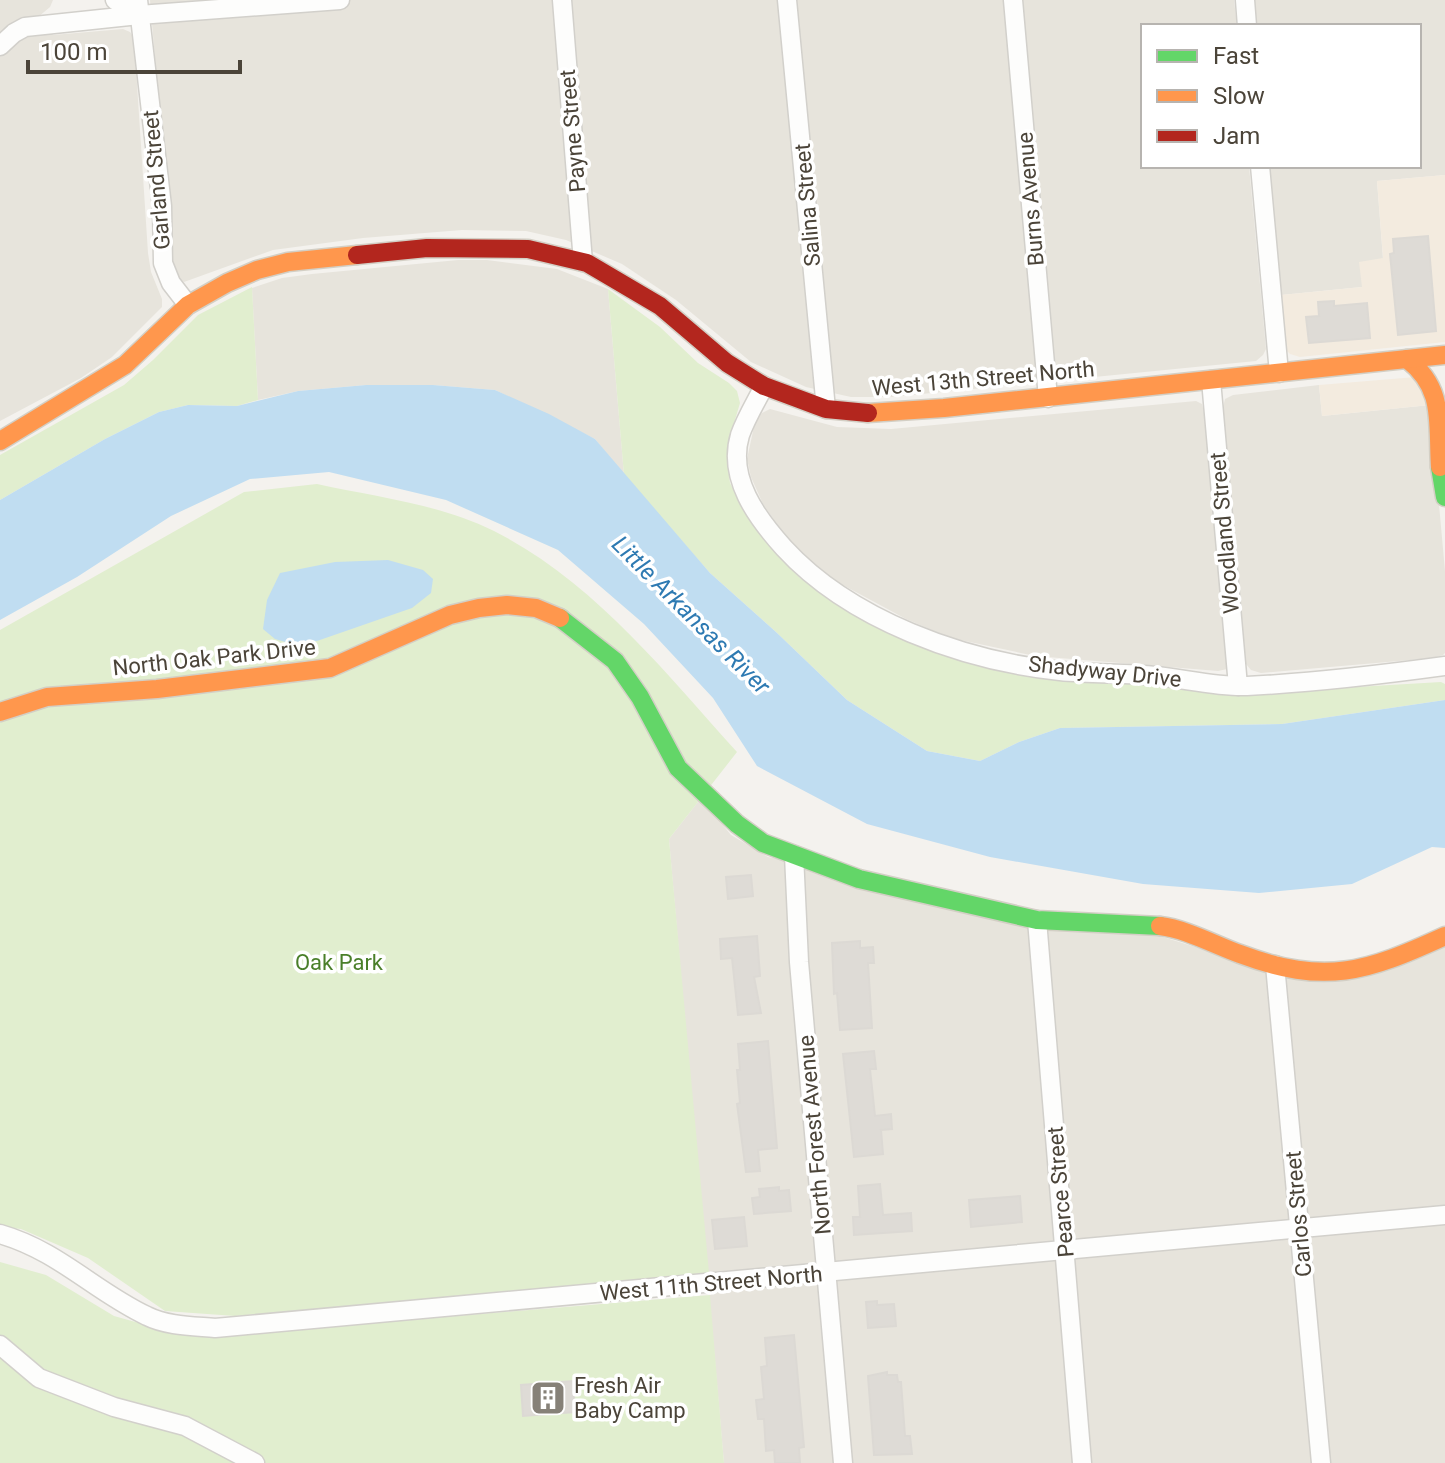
<svg xmlns="http://www.w3.org/2000/svg" width="1445" height="1463" font-family="Roboto,sans-serif">
	<style>
		.residential { fill: #e7e4dc }
		.commercial { fill: #f3ebdf }
		.green { fill: #e1eecf }
		.water { fill: #c0ddf1 }
		.building { fill: #dedbd6; stroke: #dcd9d4; stroke-width: 2 }
		.lines { fill: none; stroke-linecap: round; stroke-linejoin: round }
		.street-casing { stroke: #d2d0cb; stroke-width: 21 }
		.fast-casing { stroke: #d3cfc5; stroke-width: 21 }
		.slow-casing { stroke: #d3cfc5; stroke-width: 21 }
		.jam-casing { stroke: #d3cfc5; stroke-width: 21 }
		.street { stroke: #fdfdfc; stroke-width: 18 }
		.fast { stroke: #63d668; stroke-width: 18 }
		.slow { stroke: #ff974d; stroke-width: 18 }
		.jam { stroke: #b3261e; stroke-width: 18 }
		.labels { text-anchor: middle; stroke-width: 7; stroke-linejoin: round; paint-order: stroke }
		.street-label { font-size: 22px; fill: #4b4439; stroke: #fff }
		.park-label { font-size: 22px; fill: #4a7f2a; stroke: #fff }
		.poi-label { font-size: 22px; fill: #4b4439; stroke: #fff; text-anchor: start }
		.water-label { font-size: 24px; font-style: italic; fill: #2e7ab2; stroke: #fff }
	</style>
	<rect width="100%" height="100%" fill="#f4f2ee"/>
	<g class="residential">
		<polygon points="0,0 53,0 50,7 38,17 53,35 123,29 130,32 134,38 148,253 151,272 162,299 162,307 112,357 81,378 0,421"/>
		<polygon points="150,0 1234,0 1237,26 1143,26 1143,166 1249,166 1266,349 1263,355 1256,361 891,397 851,397 806,387 751,362 676,300 622,264 566,240 526,231 462,230 363,238 273,250 184,282 177,277 173,268"/>
		<polygon points="1254,0 1445,0 1445,175 1377,181 1383,259 1362,287 1281,295 1269,166 1419,166 1419,26 1256,26"/>
		<polygon points="458,260 487,260 557,269 608,289 624,475 595,439 495,390 433,385 366,385 298,391 258,400 252,288 282,278 312,274"/>
		<polygon points="1319,385 1322,416 1430,405 1445,571 1445,653 1443,655 1433,658 1261,673 1251,670 1246,664 1223,407 1225,399 1233,395"/>
		<polygon points="1196,401 1202,404 1204,412 1228,665 1227,669 1218,671 1035,656 951,638 906,619 841,584 810,563 787,539 763,504 751,477 747,459 755,422 762,413 770,409 837,427 891,429"/>
		<polygon points="701,798 731,835 768,857 1147,932 1295,978 1445,947 1445,1463 724,1463 669,839"/>
	</g>
	<g class="commercial">
		<polygon points="1445,175 1445,342 1300,357 1290,354 1286,350 1281,295 1362,287 1359,262 1383,258 1377,181"/>
		<polygon points="1416,377 1424,380 1430,405 1322,416 1319,385"/>
	</g>
	<g class="green">
		<polygon points="252,287 258,400 237,406 188,405 159,412 105,439 0,500 0,455 124,385 153,360 198,315"/>
		<polygon points="608,289 660,327 698,363 729,383 737,391 740,403 730,437 727,459 730,483 749,519 772,549 800,578 825,596 889,632 937,653 982,667 1031,677 1271,692 1441,682 1445,684 1445,700 1282,724 1060,728 1019,742 980,761 927,751 847,700 776,632 710,573 624,475"/>
		<path d="M317,484c59,13 123,20 177,47 98,49 171,141 243,221l-68,87 40,434 -474,43 -70,-5 -77,-53 -67,-29 -21,-2v-597l244,-138z"/>
		<polygon points="0,1262 46,1275 114,1316 182,1335 214,1336 710,1295 724,1463 0,1463"/>
	</g>
	<g class="water">
		<polygon points="366,385 433,385 495,390 549,414 595,439 710,573 776,632 847,700 927,751 980,761 1019,742 1060,728 1282,724 1445,700 1445,848 1432,847 1352,884 1259,893 1143,884 990,857 867,824 757,766 713,698 644,624 558,550 446,500 329,472 250,479 171,516 77,577 0,620 0,500 105,439 159,412 188,405 237,406 298,391"/>
		<polygon points="388,560 423,570 433,579 431,593 412,608 317,641 289,643 275,639 263,629 267,600 280,573 335,562"/>
	</g>
	<g class="building">
		<polygon points="1428,236 1436,331 1398,335 1390,254 1394,253 1393,239"/>
		<polygon points="1334,301 1334,306 1367,303 1370,338 1309,343 1306,317 1319,316 1318,302"/>
		<polygon points="751,875 753,896 728,899 726,877"/>
		<polygon points="757,936 760,976 754,977 761,1013 738,1015 732,958 721,959 720,939"/>
		<polygon points="860,941 860,948 873,947 874,963 868,963 872,1028 840,1030 837,993 834,994 832,943"/>
		<polygon points="768,1041 777,1148 758,1150 760,1171 746,1172 737,1104 740,1103 737,1070 740,1070 738,1044"/>
		<polygon points="874,1051 876,1069 870,1069 875,1116 891,1114 892,1129 881,1130 883,1154 854,1157 843,1054"/>
		<polygon points="880,1184 883,1215 911,1213 912,1231 854,1235 853,1217 860,1217 858,1186"/>
		<polygon points="779,1187 779,1191 789,1190 791,1211 754,1214 752,1198 760,1197 759,1189"/>
		<polygon points="1020,1196 1022,1222 971,1227 969,1200"/>
		<polygon points="744,1217 747,1246 715,1249 712,1220"/>
		<polygon points="877,1301 877,1305 894,1304 896,1326 868,1328 866,1302"/>
		<polygon points="794,1335 804,1447 799,1448 800,1463 775,1463 774,1450 766,1451 764,1419 758,1419 756,1400 764,1399 761,1367 767,1366 765,1338"/>
		<polygon points="887,1372 887,1375 897,1375 898,1382 901,1382 905,1436 910,1436 912,1454 874,1455 868,1376"/>
		<polygon points="573,1381 575,1412 523,1416 521,1385"/>
	</g>
	<g class="lines">
		<defs>
			<g id="street">
				<polyline points="115,0 139,15 340,0"/>
				<polyline points="138,0 162,206 163,263 171,283 188,305"/>
				<polyline points="562,0 583,262"/>
				<polyline points="787,0 826,409"/>
				<polyline points="1013,0 1048,398"/>
				<polyline points="1245,0 1247,26"/>
				<polyline points="0,46 14,33 25,27 139,15"/>
				<polyline points="1260,166 1279,373"/>
				<polyline points="1211,380 1238,686"/>
				<path d="M764,386c-8,16 -18,32 -24,49 -13,43 17,83 44,113 66,72 180,113 276,123 32,3 65,2 97,5 29,3 60,11 90,10 66,-3 132,-11 198,-20"/>
				<polyline points="794,855 799,962 843,1463"/>
				<polyline points="1037,920 1082,1463"/>
				<polyline points="1275,965 1321,1463"/>
				<path d="M0,1234c59,17 94,57 147,82 20,10 46,10 68,12l1230,-113"/>
				<polyline points="0,1345 39,1378 114,1407 185,1426 255,1463"/>
			</g>
			<g id="fast">
				<polyline points="1442,452 1440,467 1445,497"/>
				<polyline points="560,618 615,661 640,697 678,768 737,824 763,843 859,879 1037,920 1160,926"/>
			</g>
			<g id="slow">
				<path d="M1407,359c38,30 30,61 33,108"/>
				<polyline points="868,413 944,408 1445,355"/>
				<polyline points="0,441 125,365 188,305 227,283 257,270 288,262 357,255"/>
				<polyline points="0,712 47,697 157,689 330,668 450,615 479,608 507,605 536,608 560,618"/>
				<path d="M1160,926c26,3 55,19 80,28 86,32 126,18 205,-18"/>
			</g>
			<polyline id="jam" points="357,255 427,248 528,249 587,263 660,306 727,363 764,386 826,409 868,413"/>
		</defs>
		<use href="#street" class="street-casing"/>
		<use href="#fast" class="fast-casing"/>
		<use href="#slow" class="slow-casing"/>
		<use href="#jam" class="jam-casing"/>
		<use href="#street" class="street"/>
		<use href="#fast" class="fast"/>
		<use href="#slow" class="slow"/>
		<use href="#jam" class="jam"/>
	</g>
	<defs>
		<symbol id="building-square" viewBox="-11 -11 22 22"><rect x="-9" y="-9" width="18" height="18" rx="4" fill="#868178" stroke="#fff"/><path d="M-4-6H4V6H1V3H-1V6H-4ZM-2.5-4.3h1.7v1.8h-1.7ZM.8-4.3h1.7v1.8H.8ZM-2.5-1h1.7V.8h-1.7ZM.8-1h1.7V.8H.8Z" fill="#fff"/></symbol>
	</defs>
	<g fill-rule="evenodd">
		<use href="#building-square" x="528" y="1378" width="40" height="40"/>
	</g>
	<g class="labels">
		<g class="street-label">
			<text transform="translate(572 131) rotate(-95)" y="8">Payne Street</text>
			<text transform="translate(156 180) rotate(-95)" y="8">Garland Street</text>
			<text transform="translate(1030 199) rotate(-95)" y="8">Burns Avenue</text>
			<text transform="translate(807 205) rotate(-95)" y="8">Salina Street</text>
			<text transform="translate(983 378) rotate(-5)" y="8">West 13th Street North</text>
			<text transform="translate(1224 533) rotate(-95)" y="8">Woodland Street</text>
			<text transform="translate(214 657) rotate(-6)" y="8">North Oak Park Drive</text>
			<text transform="translate(1105 671) rotate(6)" y="8">Shadyway Drive</text>
			<text transform="translate(814 1135) rotate(-95)" y="8">North Forest Avenue</text>
			<text transform="translate(1060 1192) rotate(-95)" y="8">Pearce Street</text>
			<text transform="translate(1298 1214) rotate(-95)" y="8">Carlos Street</text>
			<text transform="translate(711 1283) rotate(-5)" y="8">West 11th Street North</text>
		</g>
		<g class="park-label">
			<text x="339" y="970">Oak Park</text>
		</g>
		<g class="poi-label">
			<text x="574" y="1393">Fresh Air<tspan x="574" dy="25">Baby Camp</tspan></text>
		</g>
		<g class="water-label">
			<text transform="translate(691 615) rotate(45)" y="8">Little Arkansas River</text>
		</g>
	</g>
	<rect x="1141" y="24" width="280" height="144" fill="#ffffff" stroke="#b7b4b0" stroke-width="2"/>
	<rect x="1157" y="50" width="40" height="12" fill="#63d668" stroke="#b7b4b0" stroke-width="2"/>
	<text x="1213" y="64" font-size="24" fill="#4b4439">Fast</text>
	<rect x="1157" y="90" width="40" height="12" fill="#ff974d" stroke="#b7b4b0" stroke-width="2"/>
	<text x="1213" y="104" font-size="24" fill="#4b4439">Slow</text>
	<rect x="1157" y="130" width="40" height="12" fill="#b3261e" stroke="#b7b4b0" stroke-width="2"/>
	<text x="1213" y="144" font-size="24" fill="#4b4439">Jam</text>
	<path d="M28 60v12h212v-12" fill="none" stroke="#4b4439" stroke-width="4"/>
	<text x="40" y="60" font-size="24" fill="#4b4439" stroke="#ffffff" stroke-width="6" paint-order="stroke">100 m</text>
</svg>
